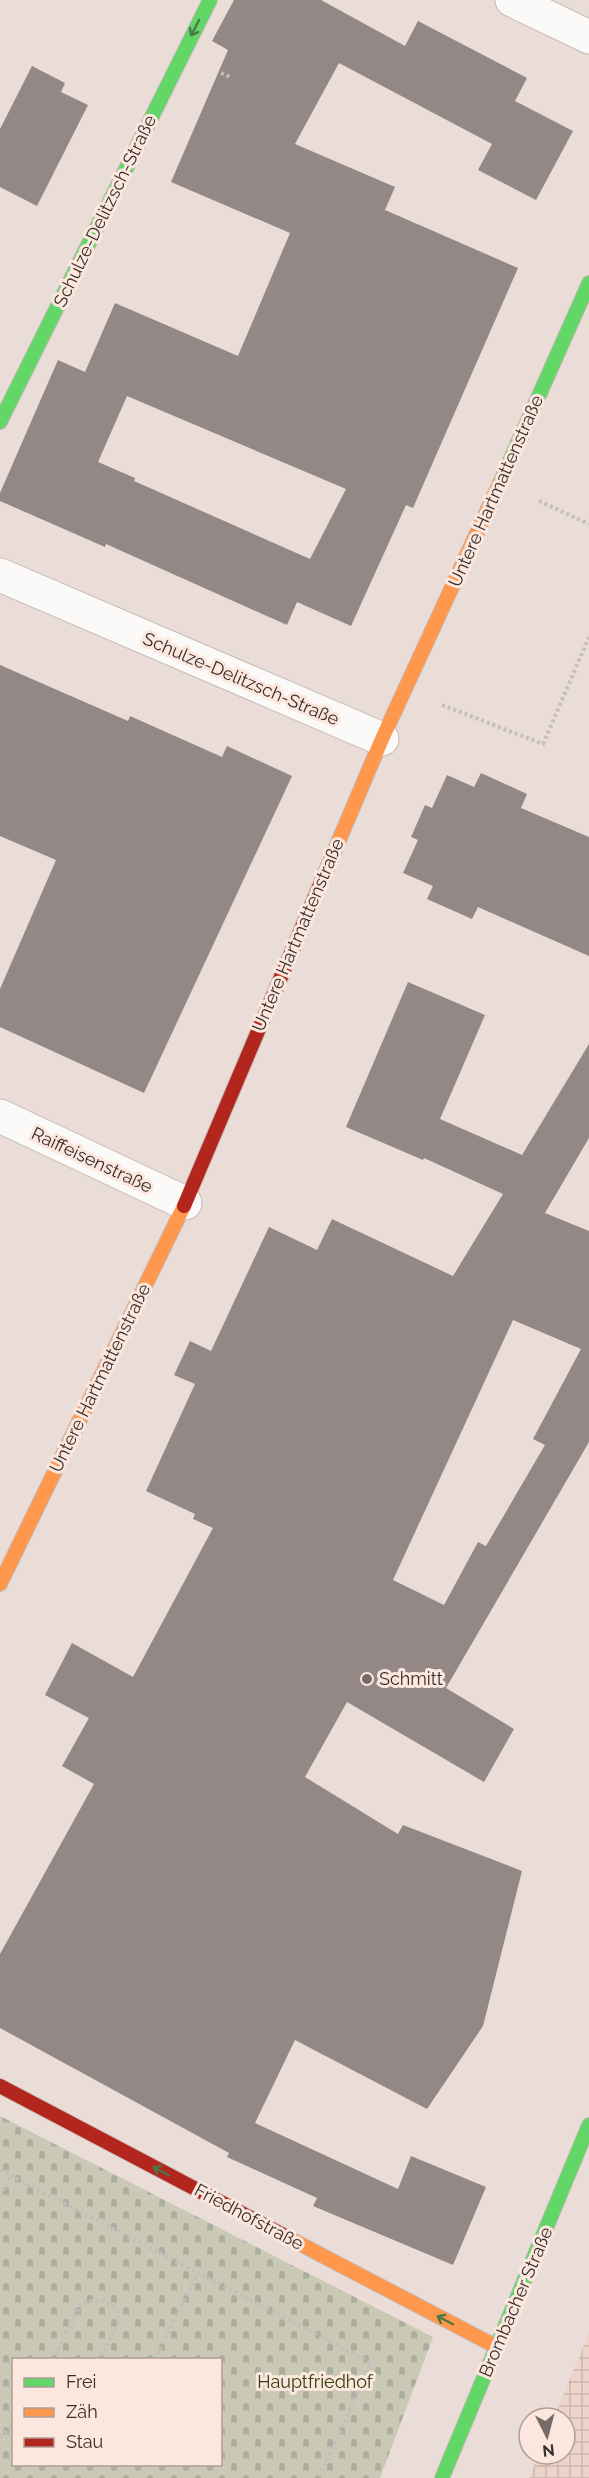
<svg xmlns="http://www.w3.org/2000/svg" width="589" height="2478" font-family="Raleway,sans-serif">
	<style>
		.industrial { fill: url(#industrial-grid) }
		.cemetery { fill: url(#cemetery-stones); fill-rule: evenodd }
		.building { fill: #938885; fill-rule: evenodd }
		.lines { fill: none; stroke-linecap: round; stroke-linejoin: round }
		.street-casing { stroke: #c6bbb7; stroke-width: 35 }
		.fast-casing { stroke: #c6bbb7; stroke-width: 16 }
		.slow-casing { stroke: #c6bbb7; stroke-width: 16 }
		.jam-casing { stroke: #c6bbb7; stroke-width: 16 }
		.path { stroke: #c4bebc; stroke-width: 4; stroke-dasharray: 3 3; stroke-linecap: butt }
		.street { stroke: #fcfaf9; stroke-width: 33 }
		.fast { stroke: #63d668; stroke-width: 14 }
		.slow { stroke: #ff974d; stroke-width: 14 }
		.jam { stroke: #b3261e; stroke-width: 14 }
		.oneway { stroke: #4b7a46 }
		.poi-dot { fill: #766b67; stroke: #fce7df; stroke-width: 2 }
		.labels { text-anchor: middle; stroke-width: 6; stroke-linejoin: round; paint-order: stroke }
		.street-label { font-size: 18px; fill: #382e2a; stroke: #fce7df }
		.poi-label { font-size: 18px; fill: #382e2a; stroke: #fce7df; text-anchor: start }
		.park-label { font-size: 18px; fill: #2e3e08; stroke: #fce7df }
	</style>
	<defs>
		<pattern id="industrial-grid" width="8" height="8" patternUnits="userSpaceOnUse" patternTransform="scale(1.5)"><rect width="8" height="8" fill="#ecd4ca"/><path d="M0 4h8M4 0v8" fill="none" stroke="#cbb6ae"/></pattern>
		<pattern id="cemetery-stones" width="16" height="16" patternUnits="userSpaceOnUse" patternTransform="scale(1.5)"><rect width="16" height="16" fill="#c9c9b6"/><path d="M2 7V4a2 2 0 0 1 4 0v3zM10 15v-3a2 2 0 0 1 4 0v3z" fill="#adad9d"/></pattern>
	</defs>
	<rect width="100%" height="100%" fill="#eadcd7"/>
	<polygon class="industrial" points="589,2333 589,2478 529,2478 539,2454 565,2454 565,2418 554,2418"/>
	<path class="cemetery" d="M0,2116l433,221 -53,141h-380zM14,2360h206v104h-206z"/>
	<g class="building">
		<path d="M234,0h87l84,46 13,-25 109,57 -12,23 58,30 -37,69 -58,-30 14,-26 -153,-81 -44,81 100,43 -10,23 133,58 -105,240 -7,-3 -55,121 -54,-24 -10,23 -181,-81 -1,3 -105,-46v-8l58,-133 27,12 30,-69 123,53 52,-123 -119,-51 57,-132 -16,-9zM127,396l219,93 -36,70 -176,-78 1,-3 -37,-16z"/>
		<polygon points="32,66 65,83 61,92 88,105 37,206 0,187 0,129"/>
		<polygon points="0,665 128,721 130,716 222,757 227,746 292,776 144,1093 0,1027 0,989 56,860 0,836"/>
		<polygon points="481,773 527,794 521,808 589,837 589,956 478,907 472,919 427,899 433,886 403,873 418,840 411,837 425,805 432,808 447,775 474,787"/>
		<path d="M408,982l77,33 -45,104 82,36 67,-111v94l-44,75 44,18v211l-143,246 68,41 -30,53 -137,-80 -42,75 93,57 5,-9 119,46 -39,155 -56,83 -132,-69 -40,83 143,66 13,-33 75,31 -33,78 -140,-59 4,-8 -90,-41 2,-4 -229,-125v-74l94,-170 -32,-18 27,-48 -44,-23 27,-52 61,34 80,-149 -20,-9 2,-5 -49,-23 49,-107 -21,-9 16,-34 21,10 58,-124 48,23 15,-31 121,57 50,-82 -79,-36 -1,2 -77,-33zM513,1320l68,29 -48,90 12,6 -59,101 -8,-4 -34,63 -51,-25z"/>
	</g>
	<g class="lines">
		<defs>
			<g id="street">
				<polyline points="512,0 589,37"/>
				<polyline points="0,575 382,739"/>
				<polyline points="0,1116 185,1203"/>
			</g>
			<g id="fast">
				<polyline points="0,422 210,0"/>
				<polyline points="500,483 589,283"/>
				<polyline points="442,2478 589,2125"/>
			</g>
			<g id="slow">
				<polyline points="322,880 382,739 500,483"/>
				<polyline points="0,1584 184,1206"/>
				<polyline points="283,2235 497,2347"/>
			</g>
			<g id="jam">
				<polyline points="184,1206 322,880"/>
				<polyline points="0,2086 283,2235"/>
			</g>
		</defs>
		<use href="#street" class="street-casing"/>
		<use href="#fast" class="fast-casing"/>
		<use href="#slow" class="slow-casing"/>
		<use href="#jam" class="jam-casing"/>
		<g class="path">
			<polyline points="221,73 232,78"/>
			<polyline points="539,501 589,524"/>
			<polyline points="442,705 543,744 589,637"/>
			<polyline points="0,2170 371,2363 319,2478"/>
			<polyline points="0,2196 11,2176"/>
			<path d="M52,2360l29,-56c14,-6 22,-4 35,4l3,13 -20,39"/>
			<polyline points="154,2360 198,2273"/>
			<polyline points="0,2437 14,2424"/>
		</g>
		<use href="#street" class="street"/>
		<use href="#fast" class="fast"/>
		<use href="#slow" class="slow"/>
		<use href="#jam" class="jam"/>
	</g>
	<defs><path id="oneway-shaft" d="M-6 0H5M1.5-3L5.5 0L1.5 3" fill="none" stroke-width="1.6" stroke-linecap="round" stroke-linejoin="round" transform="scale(1.5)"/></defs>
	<g class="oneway">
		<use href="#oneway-shaft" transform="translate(195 28) rotate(117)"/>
		<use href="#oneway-shaft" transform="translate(161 2171) rotate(-152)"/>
		<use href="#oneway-shaft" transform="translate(445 2320) rotate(-152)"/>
	</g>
	<circle class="poi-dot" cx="367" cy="1679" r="6"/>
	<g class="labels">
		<g class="street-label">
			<text transform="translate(105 211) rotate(-64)" y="6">Schulze-Delitzsch-Straße</text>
			<text transform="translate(496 491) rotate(-66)" y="6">Untere Hartmattenstraße</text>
			<text transform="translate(241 679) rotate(23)" y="6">Schulze-Delitzsch-Straße</text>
			<text transform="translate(298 935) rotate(-67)" y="6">Untere Hartmattenstraße</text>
			<text transform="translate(92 1160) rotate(25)" y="6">Raiffeisenstraße</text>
			<text transform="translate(100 1378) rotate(-64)" y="6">Untere Hartmattenstraße</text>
			<text transform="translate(249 2217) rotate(28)" y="6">Friedhofstraße</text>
			<text transform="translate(516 2302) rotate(-67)" y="6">Brombacher Straße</text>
		</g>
		<g class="poi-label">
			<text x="379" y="1685">Schmitt</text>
		</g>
		<g class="park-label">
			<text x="315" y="2388">Hauptfriedhof</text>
		</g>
	</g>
	<rect x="12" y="2358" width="210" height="108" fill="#fce7df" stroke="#ae9d97" stroke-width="1.5"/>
	<rect x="24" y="2378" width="30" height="9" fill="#63d668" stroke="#ae9d97" stroke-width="1.5"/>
	<text x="66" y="2388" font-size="18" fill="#382e2a">Frei</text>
	<rect x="24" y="2408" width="30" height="9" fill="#ff974d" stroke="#ae9d97" stroke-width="1.5"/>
	<text x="66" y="2418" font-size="18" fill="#382e2a">Zäh</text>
	<rect x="24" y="2438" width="30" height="9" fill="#b3261e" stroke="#ae9d97" stroke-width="1.5"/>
	<text x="66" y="2448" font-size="18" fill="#382e2a">Stau</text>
	<g transform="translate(547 2436) rotate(174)"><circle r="28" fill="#fce7df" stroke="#ae9d97" stroke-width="1.5"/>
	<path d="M0-4.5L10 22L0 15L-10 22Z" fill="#766b67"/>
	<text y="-9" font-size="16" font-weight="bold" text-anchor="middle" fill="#382e2a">N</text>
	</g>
</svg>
